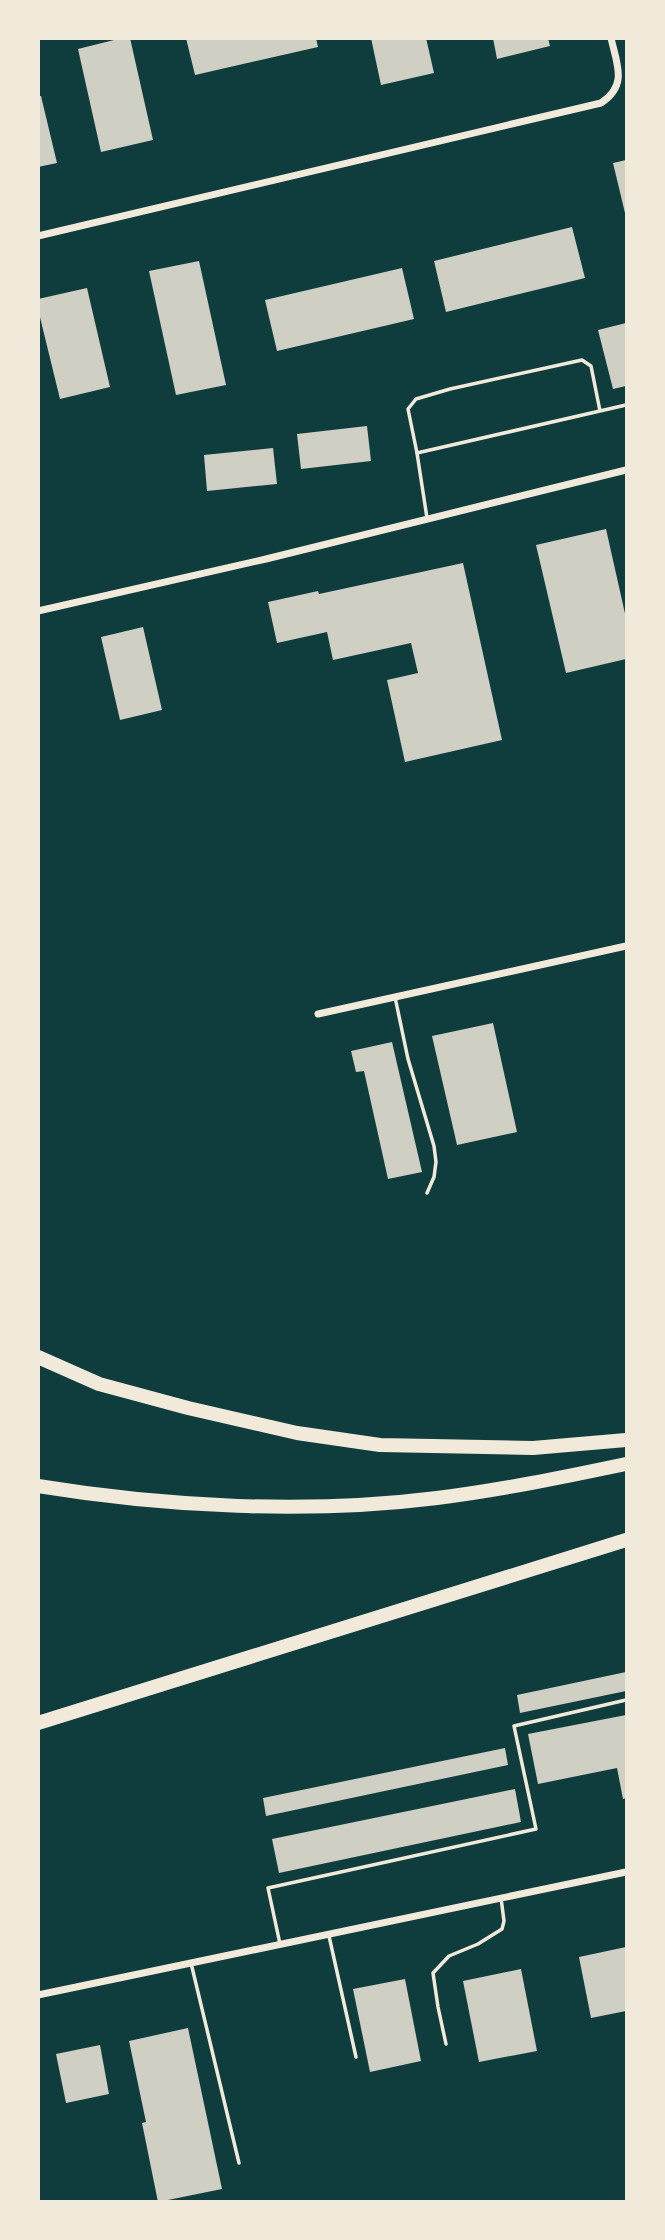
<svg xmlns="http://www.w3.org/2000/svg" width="665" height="2240" font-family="'IBM Plex Sans',sans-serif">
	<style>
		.building { fill: #cfcfc3 }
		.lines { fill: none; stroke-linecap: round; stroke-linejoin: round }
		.service { stroke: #f1e9da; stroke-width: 3.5 }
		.minor { stroke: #f1e9da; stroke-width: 7 }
		.motorway { stroke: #f1e9da; stroke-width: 14 }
	</style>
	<rect width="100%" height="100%" fill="#0f3d3e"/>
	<g class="building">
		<polygon points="122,38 130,38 153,140 101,152 78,49"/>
		<polygon points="186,38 316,38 318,47 195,75"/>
		<polygon points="371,38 426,38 434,73 381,85"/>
		<polygon points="493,38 548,38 550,46 497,59"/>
		<polygon points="38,96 41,96 57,163 38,167"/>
		<polygon points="626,160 626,213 625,213 613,163"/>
		<polygon points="572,227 585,278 446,312 434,261"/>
		<polygon points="199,261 226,385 176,395 149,271"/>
		<polygon points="402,268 414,319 277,351 265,300"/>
		<polygon points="87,288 110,387 60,399 38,309 38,299"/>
		<polygon points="626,323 626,386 613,389 598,330"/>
		<polygon points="367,426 371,461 301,469 297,434"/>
		<polygon points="273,448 277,484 207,491 204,455"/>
		<polygon points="606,529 626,618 626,659 566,673 536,545"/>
		<polygon points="463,563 502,740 405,762 387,680 418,673 411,643 333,660 327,632 277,643 268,602 318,591 319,594"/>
		<polygon points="143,627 162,710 120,720 101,637"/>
		<polygon points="493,1023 517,1132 457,1145 432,1036"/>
		<polygon points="392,1042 422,1172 388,1179 364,1071 356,1072 351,1051"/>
		<polygon points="626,1672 626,1691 520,1713 517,1695"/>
		<polygon points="626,1715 626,1798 623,1799 617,1768 538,1784 528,1734"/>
		<polygon points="505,1748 508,1765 266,1816 263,1798"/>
		<polygon points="515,1789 521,1822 279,1873 272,1839"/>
		<polygon points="626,1947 626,2011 591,2018 579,1957"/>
		<polygon points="521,1969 537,2051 479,2062 463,1981"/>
		<polygon points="405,1979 421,2061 370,2072 353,1989"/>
		<polygon points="188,2028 222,2189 158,2202 142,2123 146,2122 129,2041"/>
		<polygon points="100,2045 109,2094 66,2103 56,2054"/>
	</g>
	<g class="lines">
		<g class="service">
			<polyline points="600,411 591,366 582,360 450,389 416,399 408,409 417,453 626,405"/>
			<polyline points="417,453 427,518"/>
			<polyline points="395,997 408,1059 434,1146 436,1162 434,1177 427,1193"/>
			<polyline points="329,1936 356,2057"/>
			<polyline points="280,1944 268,1888 536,1829 514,1726 626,1700"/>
			<polyline points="191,1963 239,2163"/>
			<polyline points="446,2044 438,2007 433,1973 449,1956 478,1944 502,1929 504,1921 501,1898"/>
		</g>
		<g class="minor">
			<path d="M38,236l563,-133c27,-18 16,-38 10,-65"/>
			<polyline points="38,611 266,559 626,470"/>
			<polyline points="318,1014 626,946"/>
			<polyline points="38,1995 626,1872"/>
		</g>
		<g class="motorway">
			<polyline points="38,1357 99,1384 188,1408 297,1433 380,1445 533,1448 626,1440"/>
			<path d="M38,1486c128,21 271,28 399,12 64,-8 127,-21 189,-34"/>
			<polyline points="38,1723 626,1540"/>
		</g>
	</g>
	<rect width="665" height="2240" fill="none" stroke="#f1e9da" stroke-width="80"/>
</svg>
